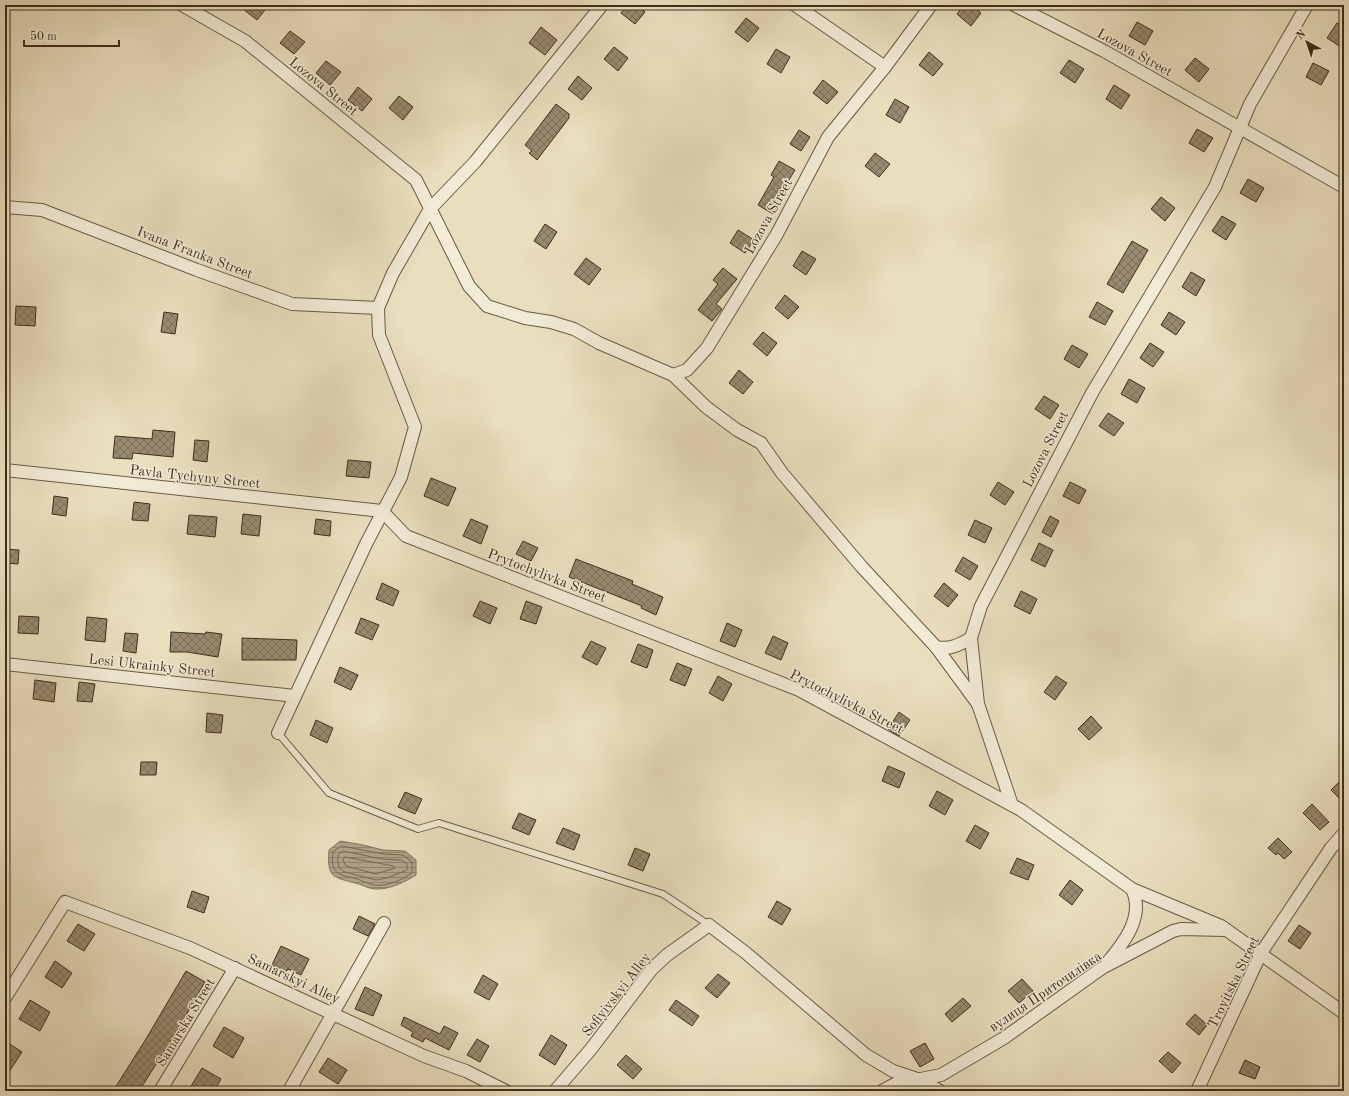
<svg xmlns="http://www.w3.org/2000/svg" width="1349" height="1096" font-family="'Old Standard TT',serif">
	<style>
		.water { fill: url(#water-rules); stroke: #82745c }
		.lines { fill: none; stroke-linecap: round; stroke-linejoin: round }
		.shore { stroke: #776851; stroke-width: 1 }
		.building { fill: url(#building-cross-hatch); stroke: #3f2e1b }
		.lane-casing { stroke: #6a5a44; stroke-width: 8 }
		.street-casing { stroke: #6a5a44; stroke-width: 14 }
		.lane { stroke: #f1ead5; stroke-width: 6 }
		.street { stroke: #f1ead5; stroke-width: 12 }
		.labels { text-anchor: middle; stroke-width: 3; stroke-linejoin: round; paint-order: stroke }
		.street-label { font-size: 14px; fill: #3f2e1b; stroke: #f1ead5 }
	</style>
	<defs>
		<pattern id="water-rules" width="6" height="5" patternUnits="userSpaceOnUse"><rect width="6" height="5" fill="#afa287"/><path d="M0 2.5h6" fill="none" stroke="#90846e"/></pattern>
		<pattern id="building-cross-hatch" width="8" height="8" patternUnits="userSpaceOnUse"><rect width="8" height="8" fill="#978a70"/><path d="M0 0l8 8M0 8l8-8" fill="none" stroke="#7d715b"/></pattern>
	</defs>
	<rect width="100%" height="100%" fill="#e9debe"/>
	<filter id="stains"><feTurbulence type="fractalNoise" baseFrequency=".005" numOctaves="4"/><feColorMatrix values="0 0 0 0 .2 0 0 0 0 .09 0 0 0 0 .02 0 0 0 .5 -.17"/></filter>
	<radialGradient id="worn" r=".72"><stop offset=".6" stop-color="#630" stop-opacity="0"/><stop offset="1" stop-color="#630" stop-opacity=".3"/></radialGradient>
	<path class="water" d="M340,841l23,4 20,5 22,1 11,9v15c-11,7 -27,15 -41,14 -6,0 -14,-5 -20,-6 -23,-6 -28,-6 -26,-33z"/>
	<g class="lines">
		<g class="shore">
			<path d="M342,846l41,8 20,1 9,7v11c-8,6 -26,14 -38,12 -5,-1 -11,-4 -17,-6 -18,-5 -27,-3 -24,-27z"/>
			<path d="M343,851l39,8 19,1 6,4v6l-20,8 -11,2 -31,-8c-7,-3 -8,-10 -7,-17z"/>
			<polygon points="345,857 394,866 395,868 376,874 346,866 343,861"/>
		</g>
	</g>
	<g class="building">
		<polygon points="238,5 269,5 257,20"/>
		<polygon points="627,5 637,5 645,12 635,24 621,13"/>
		<polygon points="964,5 971,5 981,13 971,26 957,14"/>
		<polygon points="746,18 759,28 748,42 735,32"/>
		<polygon points="1137,22 1153,31 1145,45 1129,36"/>
		<polygon points="1337,23 1344,27 1344,49 1327,38"/>
		<polygon points="541,27 557,40 545,55 529,43"/>
		<polygon points="290,31 305,42 294,54 280,43"/>
		<polygon points="614,47 628,58 618,71 604,59"/>
		<polygon points="776,49 790,57 781,73 767,64"/>
		<polygon points="929,52 943,64 933,76 919,65"/>
		<polygon points="1195,58 1209,69 1199,82 1185,70"/>
		<polygon points="1069,60 1084,69 1075,83 1060,73"/>
		<polygon points="326,61 341,72 330,85 316,73"/>
		<polygon points="1313,63 1329,71 1321,85 1306,77"/>
		<polygon points="578,76 592,88 582,100 568,89"/>
		<polygon points="823,80 838,92 827,104 813,93"/>
		<polygon points="1114,85 1130,95 1121,109 1106,99"/>
		<polygon points="358,87 372,99 362,111 348,100"/>
		<polygon points="399,96 413,107 403,120 389,108"/>
		<polygon points="895,99 909,107 900,123 886,115"/>
		<polygon points="556,104 569,114 569,118 537,160 529,153 532,151 525,145"/>
		<polygon points="1197,129 1213,138 1204,152 1189,143"/>
		<polygon points="799,130 810,137 801,151 790,144"/>
		<polygon points="875,153 890,164 879,177 865,166"/>
		<polygon points="779,161 795,170 778,198 782,200 773,214 758,205 774,177 771,175"/>
		<polygon points="1248,179 1264,188 1256,202 1240,193"/>
		<polygon points="1161,197 1175,208 1165,221 1151,209"/>
		<polygon points="1222,216 1236,224 1226,240 1212,231"/>
		<polygon points="545,224 557,232 546,249 534,241"/>
		<polygon points="738,230 754,240 745,253 730,243"/>
		<polygon points="1132,241 1148,250 1123,293 1107,284"/>
		<polygon points="802,251 816,259 806,275 793,266"/>
		<polygon points="586,258 601,269 589,285 574,274"/>
		<polygon points="723,268 737,279 716,304 722,309 712,321 698,310 718,284 713,280"/>
		<polygon points="1191,272 1205,280 1196,296 1182,287"/>
		<polygon points="785,295 799,307 788,319 775,308"/>
		<polygon points="1097,302 1113,311 1105,325 1089,317"/>
		<polygon points="16,306 36,307 35,326 15,325"/>
		<polygon points="164,312 178,314 175,334 161,332"/>
		<polygon points="1169,312 1185,322 1176,335 1161,325"/>
		<polygon points="763,332 777,343 767,356 753,344"/>
		<polygon points="1150,343 1164,352 1153,367 1140,358"/>
		<polygon points="1072,345 1088,354 1079,368 1064,359"/>
		<polygon points="739,370 753,382 743,394 729,383"/>
		<polygon points="1129,379 1145,388 1137,403 1121,394"/>
		<polygon points="1044,396 1059,405 1050,419 1035,409"/>
		<polygon points="1108,413 1124,423 1114,436 1099,426"/>
		<polygon points="153,430 175,432 173,457 133,453 132,459 113,458 115,436 152,439"/>
		<polygon points="195,440 209,441 207,462 193,460"/>
		<polygon points="348,460 371,462 369,478 346,476"/>
		<polygon points="431,478 456,488 448,506 424,496"/>
		<polygon points="998,482 1014,492 1005,505 990,495"/>
		<polygon points="1070,482 1086,490 1079,504 1063,496"/>
		<polygon points="54,496 68,498 66,516 52,514"/>
		<polygon points="134,502 150,504 148,521 132,520"/>
		<polygon points="243,514 261,516 259,536 241,534"/>
		<polygon points="189,515 217,517 215,537 187,534"/>
		<polygon points="1050,516 1059,521 1051,537 1042,532"/>
		<polygon points="316,519 331,521 330,536 314,534"/>
		<polygon points="471,519 488,526 481,544 463,536"/>
		<polygon points="975,520 992,528 985,543 968,535"/>
		<polygon points="523,541 538,548 531,561 516,554"/>
		<polygon points="1039,543 1053,550 1045,567 1031,560"/>
		<polygon points="5,549 19,550 18,564 5,563"/>
		<polygon points="963,557 978,566 970,580 955,571"/>
		<polygon points="576,559 633,581 632,584 663,597 656,615 641,608 642,606 569,577"/>
		<polygon points="382,583 399,591 393,606 376,599"/>
		<polygon points="944,583 958,595 948,607 934,596"/>
		<polygon points="1021,591 1037,599 1030,614 1014,606"/>
		<polygon points="480,601 497,608 490,624 473,616"/>
		<polygon points="526,601 542,607 536,624 520,619"/>
		<polygon points="19,616 39,617 38,634 18,633"/>
		<polygon points="87,617 107,619 105,642 85,640"/>
		<polygon points="361,618 379,625 372,640 355,633"/>
		<polygon points="727,623 742,630 735,647 720,641"/>
		<polygon points="171,632 205,634 206,632 222,634 218,657 187,652 170,652"/>
		<polygon points="125,633 138,634 136,653 123,651"/>
		<polygon points="773,636 788,643 781,660 765,653"/>
		<polygon points="242,638 297,640 296,660 242,660"/>
		<polygon points="591,641 606,648 597,665 582,657"/>
		<polygon points="638,644 653,650 647,668 631,662"/>
		<polygon points="677,663 692,669 685,686 670,680"/>
		<polygon points="340,667 358,675 351,690 334,682"/>
		<polygon points="718,676 732,684 723,701 709,693"/>
		<polygon points="1056,676 1067,683 1055,700 1044,692"/>
		<polygon points="35,680 56,683 54,702 33,699"/>
		<polygon points="79,682 95,684 92,702 77,701"/>
		<polygon points="899,712 910,720 899,736 888,729"/>
		<polygon points="207,713 223,715 221,733 206,732"/>
		<polygon points="1091,716 1102,728 1089,740 1078,729"/>
		<polygon points="316,720 333,728 327,743 310,735"/>
		<polygon points="141,762 157,762 156,775 140,775"/>
		<polygon points="888,766 905,773 899,788 882,781"/>
		<polygon points="1344,777 1344,803 1331,790"/>
		<polygon points="937,791 953,800 945,815 929,806"/>
		<polygon points="405,792 422,799 415,814 398,807"/>
		<polygon points="1312,804 1329,822 1320,830 1303,813"/>
		<polygon points="519,813 536,820 529,835 512,828"/>
		<polygon points="975,825 989,833 980,849 966,841"/>
		<polygon points="563,828 580,835 574,850 556,843"/>
		<polygon points="1278,838 1292,852 1284,859 1278,853 1276,855 1268,848"/>
		<polygon points="635,848 650,854 643,871 628,865"/>
		<polygon points="1017,858 1034,865 1028,880 1010,873"/>
		<polygon points="1070,880 1083,890 1072,905 1059,895"/>
		<polygon points="192,891 209,897 204,913 187,907"/>
		<polygon points="777,901 791,909 782,925 768,917"/>
		<polygon points="359,916 375,924 368,936 353,929"/>
		<polygon points="78,924 95,934 84,951 67,941"/>
		<polygon points="1299,925 1311,933 1300,949 1288,941"/>
		<polygon points="281,946 309,959 301,975 288,969 286,972 272,965"/>
		<polygon points="55,961 72,973 62,988 45,977"/>
		<polygon points="186,971 205,982 174,1036 139,1091 113,1091 146,1039"/>
		<polygon points="718,974 730,983 717,998 705,988"/>
		<polygon points="483,975 498,984 489,1000 474,992"/>
		<polygon points="1022,979 1033,991 1019,1003 1008,991"/>
		<polygon points="365,987 382,995 373,1016 355,1009"/>
		<polygon points="963,998 971,1006 952,1022 945,1014"/>
		<polygon points="30,1000 50,1012 40,1031 19,1019"/>
		<polygon points="676,1000 699,1016 692,1026 669,1010"/>
		<polygon points="1195,1014 1207,1025 1199,1035 1186,1024"/>
		<polygon points="404,1017 440,1034 444,1026 458,1033 449,1050 425,1038 423,1042 411,1036 413,1032 401,1025"/>
		<polygon points="224,1027 244,1038 233,1058 213,1046"/>
		<polygon points="551,1035 567,1045 555,1065 539,1055"/>
		<polygon points="477,1039 489,1046 480,1062 467,1055"/>
		<polygon points="5,1041 22,1052 5,1078"/>
		<polygon points="925,1043 934,1059 920,1067 910,1051"/>
		<polygon points="1168,1052 1181,1063 1172,1073 1159,1061"/>
		<polygon points="626,1055 642,1069 633,1079 617,1065"/>
		<polygon points="328,1058 347,1070 338,1084 319,1072"/>
		<polygon points="1245,1060 1260,1067 1255,1079 1239,1073"/>
		<polygon points="202,1068 221,1079 214,1091 188,1091"/>
	</g>
	<g class="lines">
		<defs>
			<polyline id="lane" points="278,733 329,793 418,829 439,823 663,894 709,925"/>
			<g id="street">
				<polyline points="182,5 245,41 416,180 469,286 487,306 525,318 551,322 574,329 599,343 673,375 706,407 737,430 761,443 782,473 861,566 936,647 978,704"/>
				<polyline points="795,5 885,67"/>
				<polyline points="1014,5 1104,51 1344,187"/>
				<polyline points="5,207 42,210 197,270 292,304 378,308"/>
				<polyline points="673,375 687,370 707,348 777,234 828,137 885,67 931,5"/>
				<polyline points="5,470 382,511"/>
				<polyline points="382,511 406,536 799,690 1021,810 1132,889 1221,926 1344,1013"/>
				<path d="M936,647c14,3 23,-2 35,-9"/>
				<polyline points="5,664 295,696"/>
				<polyline points="278,733 366,544 401,477 415,427 379,335 378,308 393,273 430,209 475,162 602,5"/>
				<polyline points="1012,805 978,704 971,638 981,606 1092,393 1215,187 1250,104 1307,5"/>
				<path d="M1107,963c17,-20 38,-47 25,-74"/>
				<polyline points="5,998 65,902 190,948 424,1056 466,1071 506,1091"/>
				<polyline points="160,1091 235,968"/>
				<polyline points="289,1091 384,923"/>
				<polyline points="555,1091 591,1049 651,970 667,955 709,925 746,953 866,1055 893,1071 920,1080 940,1091"/>
				<polyline points="882,1091 895,1084 941,1075 1004,1038 1102,968 1173,931 1181,929 1225,930"/>
				<polyline points="1197,1091 1261,953 1331,848 1344,833"/>
			</g>
		</defs>
		<use href="#lane" class="lane-casing"/>
		<use href="#street" class="street-casing"/>
		<use href="#lane" class="lane"/>
		<use href="#street" class="street"/>
	</g>
	<g class="labels">
		<g class="street-label">
			<text transform="translate(1135 52) rotate(29)" y="5">Lozova Street</text>
			<text transform="translate(324 86) rotate(39)" y="5">Lozova Street</text>
			<text transform="translate(768 216) rotate(-61)" y="5">Lozova Street</text>
			<text transform="translate(195 252) rotate(21)" y="5">Ivana Franka Street</text>
			<text transform="translate(1045 449) rotate(-63)" y="5">Lozova Street</text>
			<text transform="translate(195 476) rotate(6)" y="5">Pavla Tychyny Street</text>
			<text transform="translate(547 575) rotate(21)" y="5">Prytochylivka Street</text>
			<text transform="translate(152 665) rotate(6)" y="5">Lesi Ukrainky Street</text>
			<text transform="translate(847 701) rotate(27)" y="5">Prytochylivka Street</text>
			<text transform="translate(294 978) rotate(25)" y="5">Samarskyi Alley</text>
			<text transform="translate(1233 982) rotate(-64)" y="5">Troyitska Street</text>
			<text transform="translate(1045 991) rotate(-34)" y="5">вулиця Приточилівка</text>
			<text transform="translate(616 994) rotate(-52)" y="5">Sofiyivskyi Alley</text>
			<text transform="translate(185 1022) rotate(-59)" y="5">Samarska Street</text>
		</g>
	</g>
	<rect width="1349" height="1096" fill="none" stroke="#e9debe" stroke-width="20"/>
	<rect x="6" y="6" width="1337" height="1084" fill="none" stroke="#3f2e1b" stroke-width="2"/>
	<rect x="10" y="10" width="1329" height="1076" fill="none" stroke="#3f2e1b"/>
	<g transform="translate(1307 42) rotate(320)" stroke="#f1ead5" stroke-width="3" paint-order="stroke">
	<path d="M0-3L7 15L0 10L-7 15Z" fill="#3f2e1b"/>
	<text y="-6" font-size="11" font-weight="bold" text-anchor="middle" fill="#3f2e1b">N</text>
	</g>
	<path d="M24 40v6h95v-6" fill="none" stroke="#3f2e1b" stroke-width="2"/>
	<text x="30" y="40" font-size="12" fill="#3f2e1b" stroke="#f1ead5" stroke-width="3" paint-order="stroke">50 m</text>
	<rect width="100%" height="100%" filter="url(#stains)"/>
	<rect width="100%" height="100%" fill="url(#worn)"/>
</svg>
